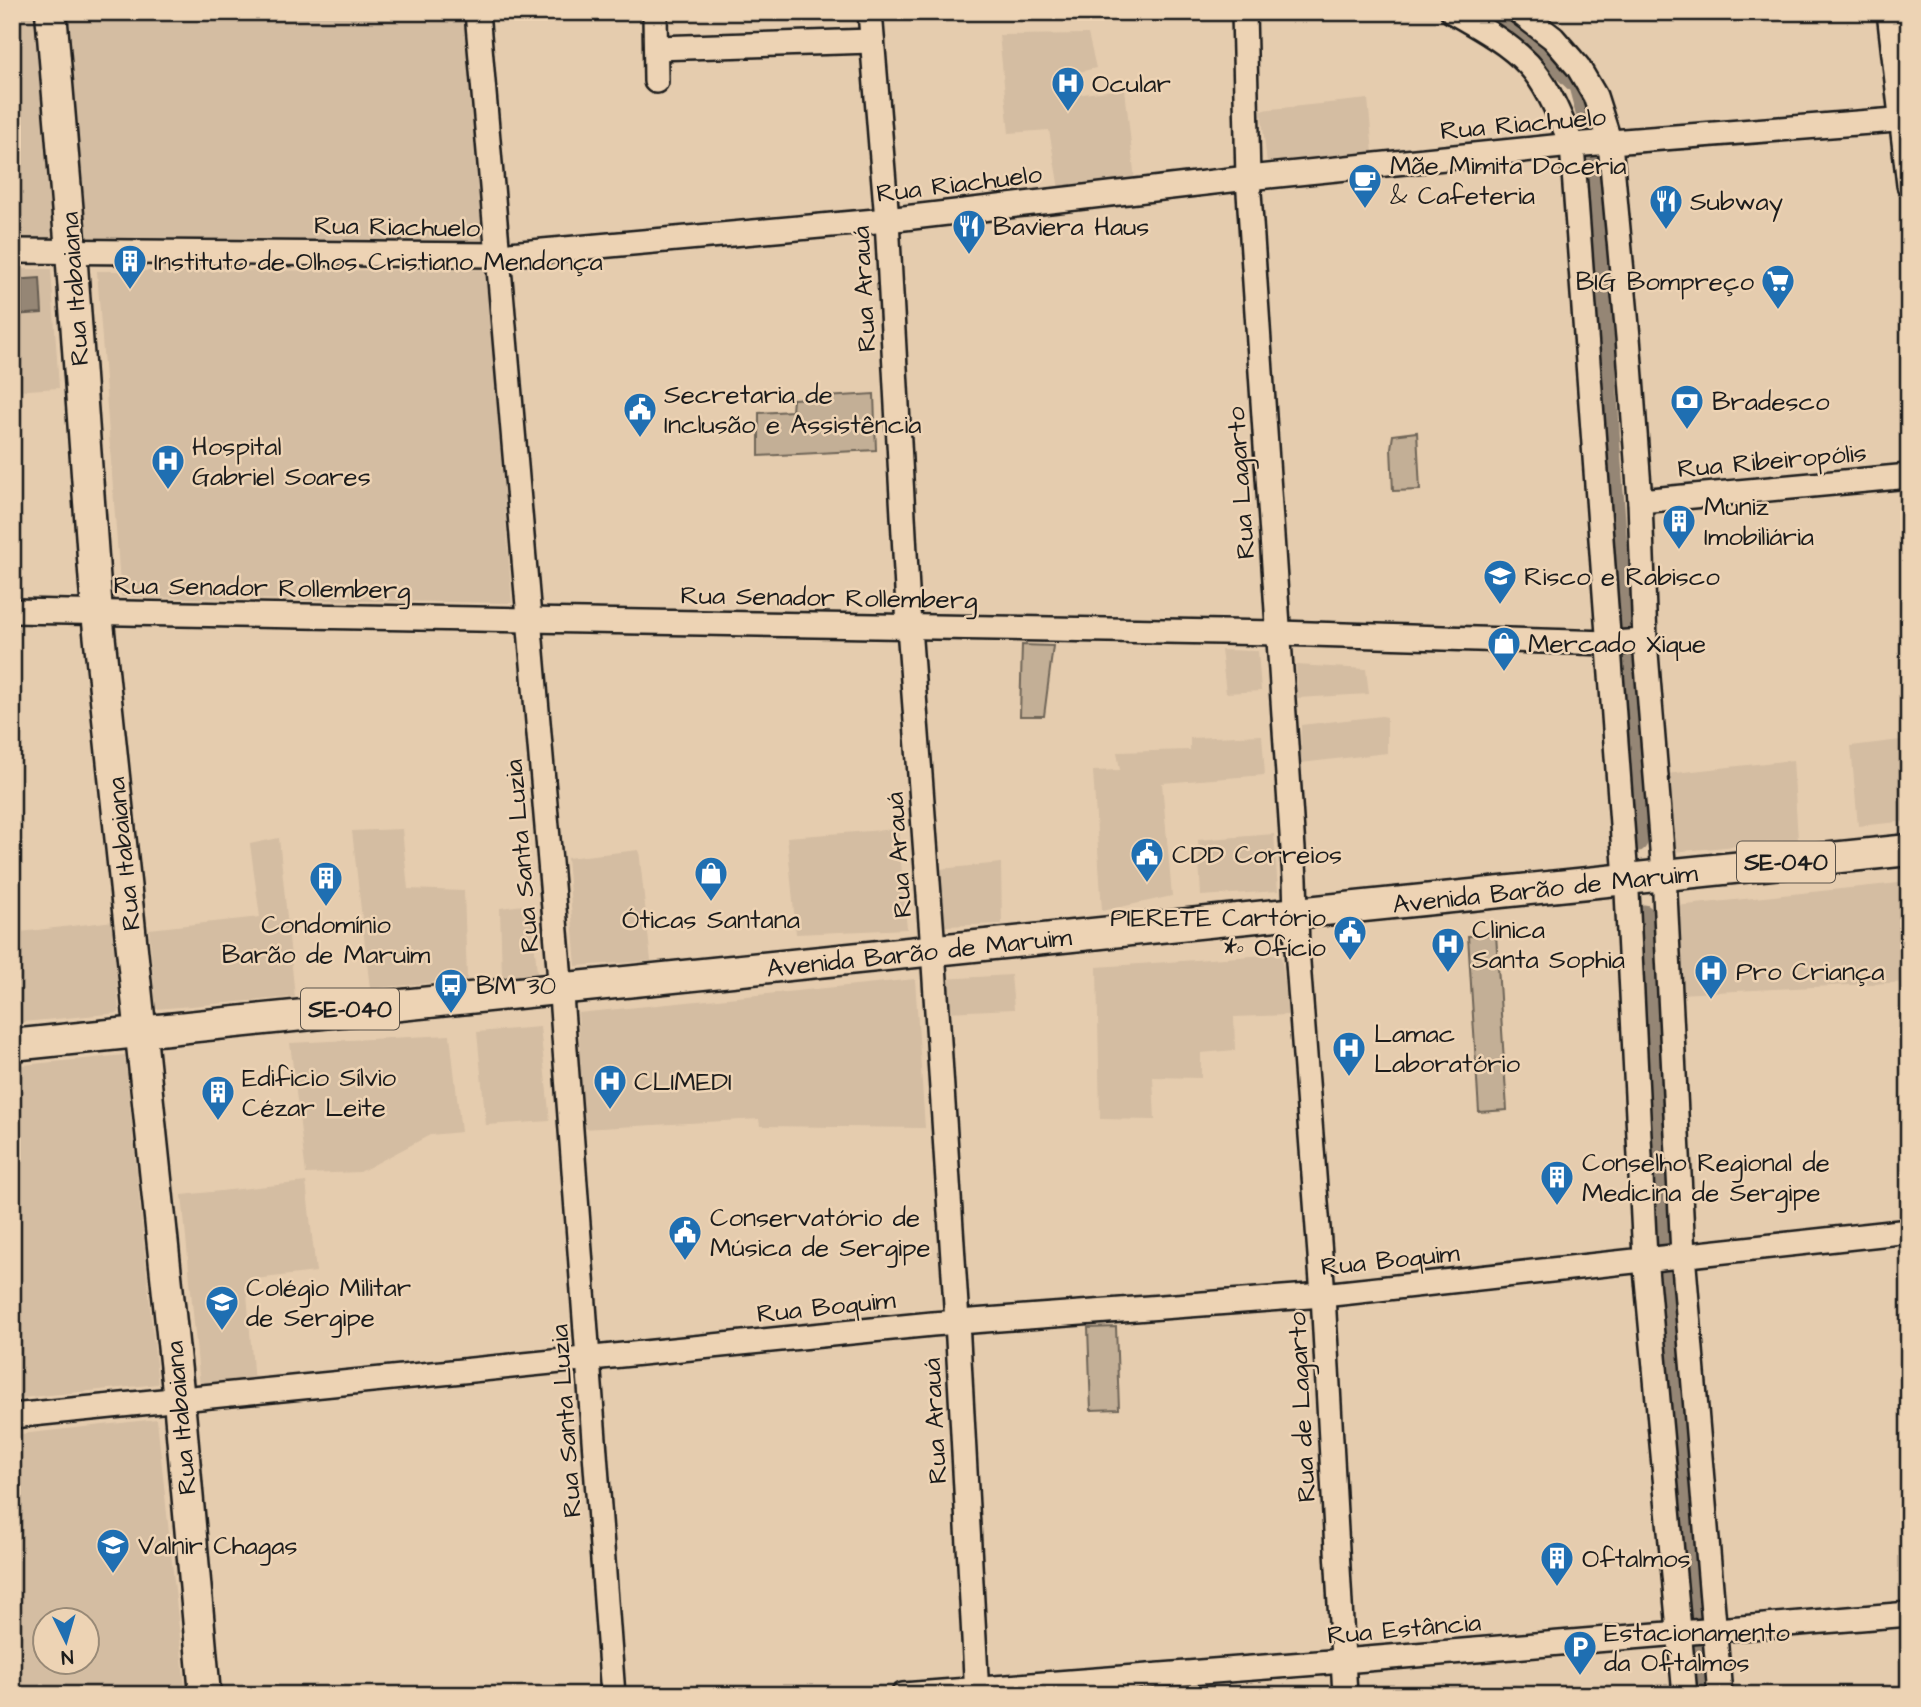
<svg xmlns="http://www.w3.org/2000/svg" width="1921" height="1707" font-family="'Architects Daughter',sans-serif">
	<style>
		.built { fill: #d4bda2; fill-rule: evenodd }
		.green { fill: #c3af96; stroke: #706659; stroke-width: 2 }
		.water { fill: #958674; stroke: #655c51; stroke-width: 2 }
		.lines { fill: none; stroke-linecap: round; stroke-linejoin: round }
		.canal { stroke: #958674; stroke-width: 19 }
		.minor-casing { stroke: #1c1c1c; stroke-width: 28 }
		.major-casing { stroke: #1c1c1c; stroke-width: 35 }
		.minor { stroke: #edd3b4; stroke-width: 23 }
		.major { stroke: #edd3b4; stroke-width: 30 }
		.labels { text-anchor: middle; stroke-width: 5; stroke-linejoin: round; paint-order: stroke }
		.shield { fill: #edd3b4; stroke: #5b534a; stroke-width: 2 }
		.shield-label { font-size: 24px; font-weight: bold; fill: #1c1c1c }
		.poi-label { font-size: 26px; fill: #1c1c1c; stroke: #edd3b4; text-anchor: start }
		.street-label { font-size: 26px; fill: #1c1c1c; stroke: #edd3b4 }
	</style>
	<rect width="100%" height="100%" fill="#e5ccae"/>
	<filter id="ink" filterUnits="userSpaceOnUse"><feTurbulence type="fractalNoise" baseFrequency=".0143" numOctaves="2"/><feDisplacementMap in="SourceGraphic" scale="14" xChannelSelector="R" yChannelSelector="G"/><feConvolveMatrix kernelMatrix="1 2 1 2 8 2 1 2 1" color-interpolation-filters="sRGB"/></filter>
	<g filter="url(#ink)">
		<g class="built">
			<polygon points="12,12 39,12 60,242 12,243"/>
			<polygon points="66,12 466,12 485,242 85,239"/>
			<polygon points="1088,34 1096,68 1063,76 1066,96 1125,89 1135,181 1074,189 1059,189 1049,130 1009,133 999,35"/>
			<polygon points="1368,99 1373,153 1267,164 1261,110"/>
			<polygon points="12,269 51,269 59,388 12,391"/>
			<polygon points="487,270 512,603 121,597 97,271"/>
			<polygon points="1221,650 1258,651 1261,691 1226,693"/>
			<polygon points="1296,665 1366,669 1369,694 1297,698"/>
			<polygon points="1382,716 1387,717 1387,753 1301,763 1301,725"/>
			<polygon points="1262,735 1265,775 1162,783 1172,896 1102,911 1093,771 1120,770 1117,752 1190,750 1190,738"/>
			<polygon points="1909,739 1909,821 1858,826 1851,746"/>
			<polygon points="1793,760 1798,840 1673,852 1666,774"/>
			<polygon points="402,829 408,889 464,891 467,979 370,989 352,831"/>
			<polygon points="898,829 907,929 796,934 787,837"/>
			<polygon points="1274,834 1278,891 1201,896 1198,840"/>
			<polygon points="279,838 295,997 156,1009 149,929 260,917 250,844"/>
			<polygon points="639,850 651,961 576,966 567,858"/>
			<polygon points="1001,863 1002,924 944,926 940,869"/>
			<polygon points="1909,882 1909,982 1679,994 1676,906"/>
			<polygon points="531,904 537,973 502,976 500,908"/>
			<polygon points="114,921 119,1013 12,1023 12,933"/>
			<polygon points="1281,954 1289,1015 1234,1017 1235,1050 1201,1053 1201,1078 1153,1077 1155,1120 1100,1119 1097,967"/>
			<polygon points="1011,975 1014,1009 946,1012 942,979"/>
			<polygon points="915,979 925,1128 760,1126 759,1119 583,1129 578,1013"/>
			<polygon points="540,1027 550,1121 486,1125 477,1032"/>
			<polygon points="450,1035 461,1132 430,1135 360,1172 306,1174 290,1043"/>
			<polygon points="125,1055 158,1384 12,1399 12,1066"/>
			<polygon points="306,1182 316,1272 246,1280 254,1384 200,1387 182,1195"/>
			<path d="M157,1419l29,276h-174v-260zM46,1620h42v42h-42z"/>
		</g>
		<g class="green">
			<polygon points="874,394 876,450 759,456 759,413 792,411 793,399"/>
			<polygon points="1417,432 1420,490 1393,491 1391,448 1393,435"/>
			<polygon points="1022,645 1053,646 1044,716 1020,716"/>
			<polygon points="1496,934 1507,1110 1479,1112 1468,936"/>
			<polygon points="1116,1327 1119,1409 1091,1410 1088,1328"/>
		</g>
		<polygon class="water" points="40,278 42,313 12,315 12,280"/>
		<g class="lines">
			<g class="canal">
				<polyline points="1491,12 1531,41 1578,86 1589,128 1597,190 1611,447 1638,842"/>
				<polyline points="1644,914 1671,1292 1704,1695"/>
			</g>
			<defs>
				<g id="minor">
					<polyline points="477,12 558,955 613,1695"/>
					<polyline points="870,12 887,220 909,627 933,949 957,1321 977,1695"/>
					<polyline points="1244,12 1248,178 1295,879 1297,949 1323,1295 1345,1695"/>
					<path d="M1453,12c26,15 54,30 75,52 21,22 32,54 44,81l55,747 18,366 40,437"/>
					<polyline points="1519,12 1553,38 1578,67 1595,96 1610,143 1628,337 1640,501 1645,641 1664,874 1683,1254 1720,1695"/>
					<polyline points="1889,12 1909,185"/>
					<polyline points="655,13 656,81"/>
					<polyline points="656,48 872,41"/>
					<polyline points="12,251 499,255 887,220 1248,178 1572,145 1909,119"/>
					<polyline points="1640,501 1909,476"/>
					<polyline points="12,611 1278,633 1610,643 1645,641"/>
					<polyline points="12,1416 932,1324 1323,1295 1909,1231"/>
					<polyline points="903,1695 1343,1661 1909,1614"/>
				</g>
				<g id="major">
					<polyline points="51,12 71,251 97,613 179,1400 205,1695"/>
					<polyline points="12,1045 1909,850"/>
				</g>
			</defs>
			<use href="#minor" class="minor-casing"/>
			<use href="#major" class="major-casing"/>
			<use href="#minor" class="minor"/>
			<use href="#major" class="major"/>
		</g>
	</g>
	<defs>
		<symbol id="hospital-pin" viewBox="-11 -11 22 30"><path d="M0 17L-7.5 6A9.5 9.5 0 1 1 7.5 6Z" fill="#1f6fb2" stroke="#edd3b4"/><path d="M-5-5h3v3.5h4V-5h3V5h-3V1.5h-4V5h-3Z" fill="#fff"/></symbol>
		<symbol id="cafe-pin" viewBox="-11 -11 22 30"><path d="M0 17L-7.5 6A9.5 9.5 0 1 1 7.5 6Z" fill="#1f6fb2" stroke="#edd3b4"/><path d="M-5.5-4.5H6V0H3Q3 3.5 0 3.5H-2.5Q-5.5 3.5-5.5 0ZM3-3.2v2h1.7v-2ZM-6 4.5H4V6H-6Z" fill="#fff"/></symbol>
		<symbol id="restaurant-pin" viewBox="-11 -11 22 30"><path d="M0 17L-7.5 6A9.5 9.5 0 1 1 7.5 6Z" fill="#1f6fb2" stroke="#edd3b4"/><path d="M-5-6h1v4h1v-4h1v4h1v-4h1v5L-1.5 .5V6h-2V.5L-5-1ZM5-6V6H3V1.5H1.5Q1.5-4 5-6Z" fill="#fff"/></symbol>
		<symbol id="building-pin" viewBox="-11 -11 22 30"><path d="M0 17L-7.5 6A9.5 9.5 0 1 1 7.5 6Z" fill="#1f6fb2" stroke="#edd3b4"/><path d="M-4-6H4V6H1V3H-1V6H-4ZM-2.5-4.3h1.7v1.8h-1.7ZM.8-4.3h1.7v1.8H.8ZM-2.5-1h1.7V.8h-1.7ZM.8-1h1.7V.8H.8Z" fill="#fff"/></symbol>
		<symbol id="supermarket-pin" viewBox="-11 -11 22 30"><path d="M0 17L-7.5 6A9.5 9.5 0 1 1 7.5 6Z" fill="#1f6fb2" stroke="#edd3b4"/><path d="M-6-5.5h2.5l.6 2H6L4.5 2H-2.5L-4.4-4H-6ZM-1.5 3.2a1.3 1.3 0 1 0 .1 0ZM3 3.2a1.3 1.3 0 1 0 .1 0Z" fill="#fff"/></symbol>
		<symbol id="bank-pin" viewBox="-11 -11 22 30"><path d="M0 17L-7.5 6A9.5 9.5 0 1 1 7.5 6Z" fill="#1f6fb2" stroke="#edd3b4"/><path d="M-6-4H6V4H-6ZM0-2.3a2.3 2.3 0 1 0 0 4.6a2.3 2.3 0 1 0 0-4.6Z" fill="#fff"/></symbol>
		<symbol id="civic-pin" viewBox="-11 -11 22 30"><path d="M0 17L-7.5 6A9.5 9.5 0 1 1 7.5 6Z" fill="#1f6fb2" stroke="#edd3b4"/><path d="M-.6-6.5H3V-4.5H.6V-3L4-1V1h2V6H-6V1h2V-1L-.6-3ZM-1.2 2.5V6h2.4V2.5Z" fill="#fff"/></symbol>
		<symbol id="school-pin" viewBox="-11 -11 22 30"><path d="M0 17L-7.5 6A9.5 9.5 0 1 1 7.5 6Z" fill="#1f6fb2" stroke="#edd3b4"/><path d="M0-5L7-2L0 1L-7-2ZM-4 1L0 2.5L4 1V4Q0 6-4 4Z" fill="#fff"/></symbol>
		<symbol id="shop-pin" viewBox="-11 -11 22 30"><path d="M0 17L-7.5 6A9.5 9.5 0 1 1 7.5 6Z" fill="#1f6fb2" stroke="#edd3b4"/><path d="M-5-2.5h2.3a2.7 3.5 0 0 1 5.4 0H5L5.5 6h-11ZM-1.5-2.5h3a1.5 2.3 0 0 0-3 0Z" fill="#fff"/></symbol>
		<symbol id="bus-pin" viewBox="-11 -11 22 30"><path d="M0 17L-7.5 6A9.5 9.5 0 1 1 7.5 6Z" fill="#1f6fb2" stroke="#edd3b4"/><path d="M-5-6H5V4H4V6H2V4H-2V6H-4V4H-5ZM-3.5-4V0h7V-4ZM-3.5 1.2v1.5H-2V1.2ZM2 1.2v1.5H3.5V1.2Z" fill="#fff"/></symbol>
		<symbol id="university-pin" viewBox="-11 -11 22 30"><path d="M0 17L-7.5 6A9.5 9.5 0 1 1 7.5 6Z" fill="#1f6fb2" stroke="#edd3b4"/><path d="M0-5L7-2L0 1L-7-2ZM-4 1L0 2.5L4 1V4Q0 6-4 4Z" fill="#fff"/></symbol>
		<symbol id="parking-pin" viewBox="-11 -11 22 30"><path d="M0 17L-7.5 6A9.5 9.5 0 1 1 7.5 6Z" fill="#1f6fb2" stroke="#edd3b4"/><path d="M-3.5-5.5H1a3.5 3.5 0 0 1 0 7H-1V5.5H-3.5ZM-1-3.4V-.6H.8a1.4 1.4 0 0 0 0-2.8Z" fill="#fff"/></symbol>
	</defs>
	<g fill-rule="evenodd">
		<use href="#hospital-pin" x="1049" y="64" width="38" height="52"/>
		<use href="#cafe-pin" x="1346" y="161" width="38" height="52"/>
		<use href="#restaurant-pin" x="1647" y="182" width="38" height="52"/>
		<use href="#restaurant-pin" x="950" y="207" width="38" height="52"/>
		<use href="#building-pin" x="111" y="242" width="38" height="52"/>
		<use href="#supermarket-pin" x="1759" y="262" width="38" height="52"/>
		<use href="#bank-pin" x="1668" y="382" width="38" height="52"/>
		<use href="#civic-pin" x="621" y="390" width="38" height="52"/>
		<use href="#hospital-pin" x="149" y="442" width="38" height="52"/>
		<use href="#building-pin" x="1660" y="502" width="38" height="52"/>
		<use href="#school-pin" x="1481" y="557" width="38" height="52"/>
		<use href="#shop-pin" x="1485" y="624" width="38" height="52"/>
		<use href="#civic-pin" x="1128" y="835" width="38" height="52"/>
		<use href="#shop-pin" x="692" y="854" width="38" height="52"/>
		<use href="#building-pin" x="307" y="859" width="38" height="52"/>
		<use href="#civic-pin" x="1331" y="913" width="38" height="52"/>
		<use href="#hospital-pin" x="1429" y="925" width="38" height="52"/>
		<use href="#hospital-pin" x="1692" y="952" width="38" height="52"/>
		<use href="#bus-pin" x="432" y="966" width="38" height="52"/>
		<use href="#hospital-pin" x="1330" y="1029" width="38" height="52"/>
		<use href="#hospital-pin" x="591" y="1062" width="38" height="52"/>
		<use href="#building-pin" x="199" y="1073" width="38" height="52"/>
		<use href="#building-pin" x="1538" y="1158" width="38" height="52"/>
		<use href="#civic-pin" x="666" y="1213" width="38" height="52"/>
		<use href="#university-pin" x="203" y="1283" width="38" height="52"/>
		<use href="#school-pin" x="94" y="1526" width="38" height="52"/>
		<use href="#building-pin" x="1538" y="1539" width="38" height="52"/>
		<use href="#parking-pin" x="1561" y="1628" width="38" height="52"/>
	</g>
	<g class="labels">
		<g class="shield">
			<rect x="1737" y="841.5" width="98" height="41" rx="5"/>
			<rect x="301" y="988.5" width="98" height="41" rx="5"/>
		</g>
		<g class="shield-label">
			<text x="1786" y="870">SE-040</text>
			<text x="350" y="1017">SE-040</text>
		</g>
		<g class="poi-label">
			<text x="1092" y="92">Ocular</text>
			<text x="1390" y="174">Mãe Mimita Doceria<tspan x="1390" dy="30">&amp; Cafeteria</tspan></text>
			<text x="1690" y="210">Subway</text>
			<text x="993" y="235">Baviera Haus</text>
			<text x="154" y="270">Instituto de Olhos Cristiano Mendonça</text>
			<text x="1754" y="290" text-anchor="end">BIG Bompreço</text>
			<text x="664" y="403">Secretaria de<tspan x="664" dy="30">Inclusão e Assistência</tspan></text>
			<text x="1712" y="410">Bradesco</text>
			<text x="192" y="455">Hospital<tspan x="192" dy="30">Gabriel Soares</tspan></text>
			<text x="1704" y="515">Muniz<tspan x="1704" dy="30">Imobiliária</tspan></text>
			<text x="1524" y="585">Risco e Rabisco</text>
			<text x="1528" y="652">Mercado Xique</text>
			<text x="1172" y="863">CDD Correios</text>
			<text x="1326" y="926" text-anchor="end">PIERETE Cartório<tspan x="1326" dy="30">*º Ofício</tspan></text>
			<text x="711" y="928" text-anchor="middle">Óticas Santana</text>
			<text x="326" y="933" text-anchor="middle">Condomínio<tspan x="326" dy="30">Barão de Maruim</tspan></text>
			<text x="1472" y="938">Clinica<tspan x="1472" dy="30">Santa Sophia</tspan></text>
			<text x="1736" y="980">Pro Criança</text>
			<text x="476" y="994">BM 30</text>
			<text x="1374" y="1042">Lamac<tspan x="1374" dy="30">Laboratório</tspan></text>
			<text x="242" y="1086">Edificio Sílvio<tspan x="242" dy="30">Cézar Leite</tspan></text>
			<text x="634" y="1090">CLIMEDI</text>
			<text x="1582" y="1171">Conselho Regional de<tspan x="1582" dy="30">Medicina de Sergipe</tspan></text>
			<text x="710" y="1226">Conservatório de<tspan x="710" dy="30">Música de Sergipe</tspan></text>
			<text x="246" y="1296">Colégio Militar<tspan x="246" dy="30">de Sergipe</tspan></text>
			<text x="138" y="1554">Valnir Chagas</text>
			<text x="1582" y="1567">Oftalmos</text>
			<text x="1604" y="1641">Estacionamento<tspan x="1604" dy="30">da Oftalmos</tspan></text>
		</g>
		<g class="street-label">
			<text transform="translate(1523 123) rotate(-5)" y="9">Rua Riachuelo</text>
			<text transform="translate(959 183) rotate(-7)" y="9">Rua Riachuelo</text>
			<text transform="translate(397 226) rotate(1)" y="9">Rua Riachuelo</text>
			<text transform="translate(74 289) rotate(-94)" y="9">Rua Itabaiana</text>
			<text transform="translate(863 289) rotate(-93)" y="9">Rua Arauá</text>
			<text transform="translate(1772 460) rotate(-5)" y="9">Rua Ribeiropólis</text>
			<text transform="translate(1240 483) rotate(-94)" y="9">Rua Lagarto</text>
			<text transform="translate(262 587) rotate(1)" y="9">Rua Senador Rollemberg</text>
			<text transform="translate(829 597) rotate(1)" y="9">Rua Senador Rollemberg</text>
			<text transform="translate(123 854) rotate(-96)" y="9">Rua Itabaiana</text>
			<text transform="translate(898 855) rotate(-94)" y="9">Rua Arauá</text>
			<text transform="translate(521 856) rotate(-95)" y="9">Rua Santa Luzia</text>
			<text transform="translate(1545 888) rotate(-6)" y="9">Avenida Barão de Maruim</text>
			<text transform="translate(919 952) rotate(-6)" y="9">Avenida Barão de Maruim</text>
			<text transform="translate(1390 1259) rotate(-6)" y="9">Rua Boquim</text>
			<text transform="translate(826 1306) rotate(-6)" y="9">Rua Boquim</text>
			<text transform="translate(1301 1407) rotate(-93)" y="9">Rua de Lagarto</text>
			<text transform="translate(180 1418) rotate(-95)" y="9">Rua Itabaiana</text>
			<text transform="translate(565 1421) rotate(-94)" y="9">Rua Santa Luzia</text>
			<text transform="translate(934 1421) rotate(-93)" y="9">Rua Arauá</text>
			<text transform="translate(1404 1628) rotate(-5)" y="9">Rua Estância</text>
		</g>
	</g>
	<rect width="1921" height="1707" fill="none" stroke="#edd3b4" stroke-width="42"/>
	<rect x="21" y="21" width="1879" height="1665" fill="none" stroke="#1c1c1c" stroke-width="2.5" filter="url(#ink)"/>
	<g transform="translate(66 1641) rotate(175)"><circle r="33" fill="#edd3b4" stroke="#998a77" stroke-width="2"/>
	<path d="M0-5L12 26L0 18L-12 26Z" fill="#1f6fb2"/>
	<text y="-10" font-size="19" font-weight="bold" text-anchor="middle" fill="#1c1c1c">N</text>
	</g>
</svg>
